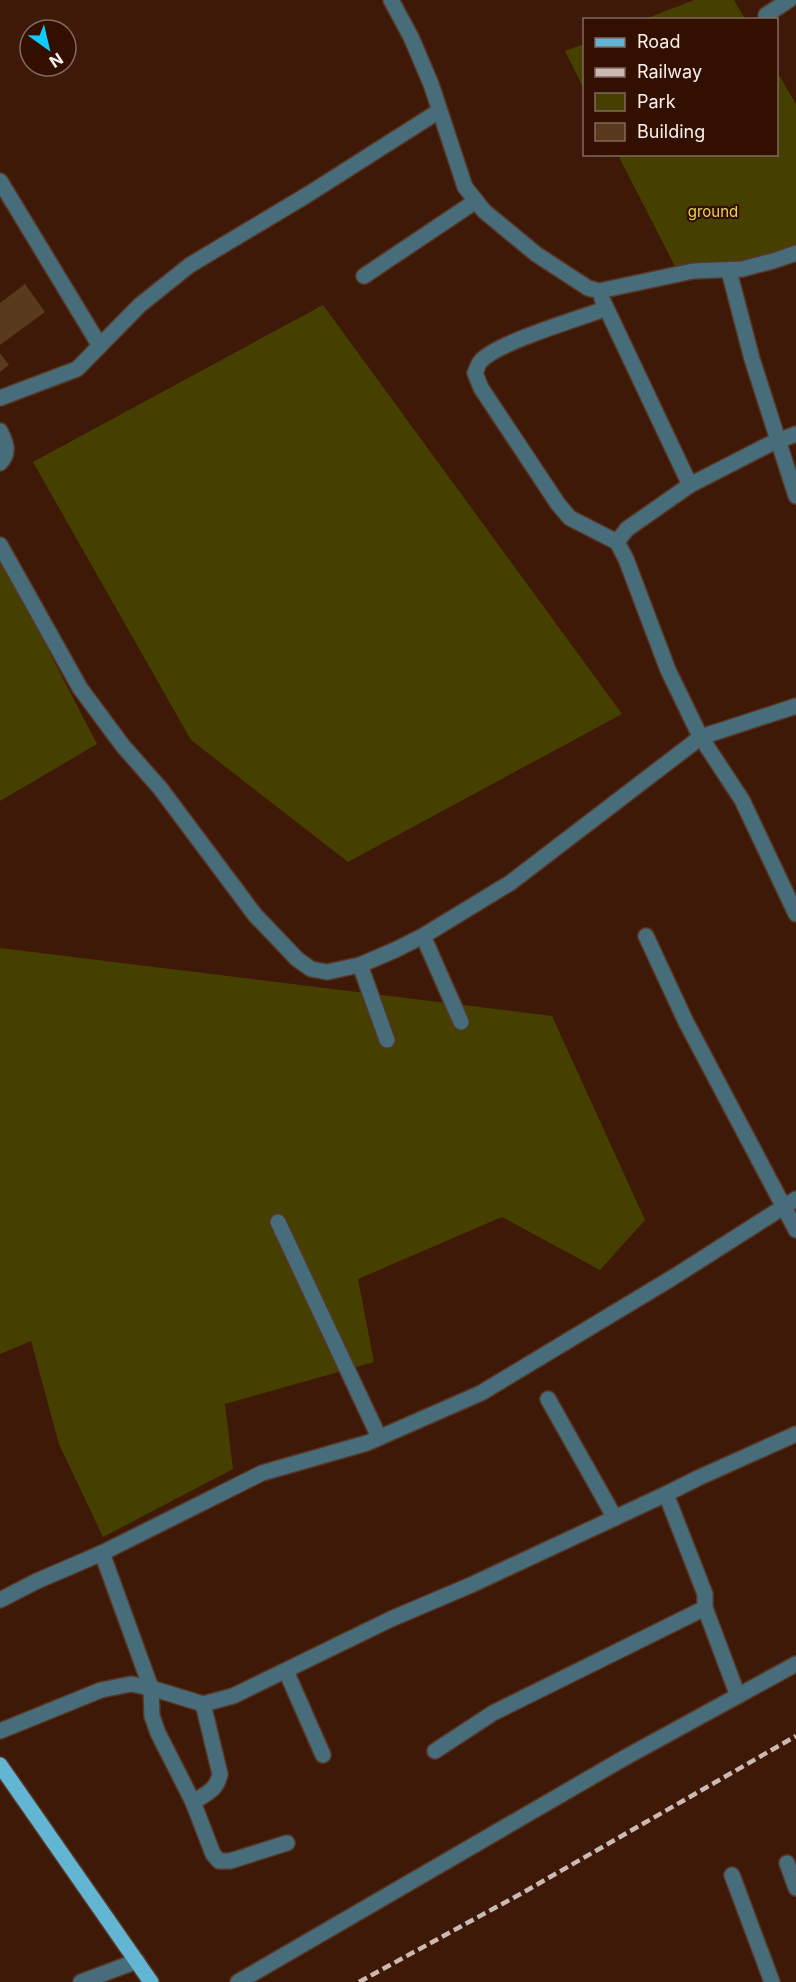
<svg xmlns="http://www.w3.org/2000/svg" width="796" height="1982" font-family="Inter,sans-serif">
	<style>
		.green { fill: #464000 }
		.building { fill: #593a1c }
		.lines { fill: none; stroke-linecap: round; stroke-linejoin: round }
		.street-casing { stroke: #583727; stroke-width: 18 }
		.primary-casing { stroke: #583727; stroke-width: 18 }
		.street { stroke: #476d7b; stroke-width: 15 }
		.primary { stroke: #62b5d3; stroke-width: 15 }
		.rail { stroke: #cabab3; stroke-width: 4.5; stroke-dasharray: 9 4.5; stroke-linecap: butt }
		.labels { text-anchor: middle; stroke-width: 4.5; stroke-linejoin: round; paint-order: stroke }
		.park-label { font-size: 15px; fill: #e3d755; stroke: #330f00 }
	</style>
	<rect width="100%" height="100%" fill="#3e1907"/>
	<g class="green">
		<polygon points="694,0 734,0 745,19 645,19"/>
		<polygon points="584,44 584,89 565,51"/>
		<polygon points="777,72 796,104 796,246 683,282 618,155 776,154"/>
		<polygon points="323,305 622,714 348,862 191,740 33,462"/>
		<polygon points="0,557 97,744 0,801"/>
		<polygon points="0,948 552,1016 645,1220 600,1270 502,1217 358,1279 374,1362 225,1404 233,1469 103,1537 59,1444 31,1341 0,1354"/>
	</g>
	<g class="building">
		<polygon points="25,284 45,312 0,345 0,303"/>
		<polygon points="0,353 9,365 0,372"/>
	</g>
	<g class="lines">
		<defs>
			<g id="street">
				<polyline points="391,0 411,37 431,84 465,187 484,211 536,254 588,288 599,291 693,271 742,269 773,261 796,253"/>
				<polyline points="766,15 789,0"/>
				<polyline points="0,181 100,346"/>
				<polyline points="729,271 752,359 796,496"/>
				<polyline points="364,276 476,201"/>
				<polyline points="602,299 690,485 768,445 796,434"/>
				<path d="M605,309c-25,9 -109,34 -124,52 -3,3 -4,8 -6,12l6,15 77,116 12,14 47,24 9,17 42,111 32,66 42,64 54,114"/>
				<polyline points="0,398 77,369 140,305 190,265 307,195 439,111"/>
				<path d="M0,431c6,11 10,22 0,32"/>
				<polyline points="617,542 627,529 690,485"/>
				<polyline points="0,545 80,688 123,746 160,788 255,915 297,959 311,969 327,972 360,965 395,950 423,936 510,883 701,737 796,706"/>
				<polyline points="423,936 461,1022"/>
				<polyline points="646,936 686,1022 796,1230"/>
				<polyline points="360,965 387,1040"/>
				<polyline points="278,1222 379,1437"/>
				<polyline points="548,1399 615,1518"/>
				<polyline points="666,1494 705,1594 705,1608 738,1696"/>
				<polyline points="102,1553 151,1688 152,1716 158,1733 193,1802 213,1854 219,1861 230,1861 287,1843"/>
				<polyline points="0,1600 37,1581 102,1553 262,1473 367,1443 481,1393 672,1278 796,1199"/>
				<polyline points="286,1671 323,1755"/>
				<polyline points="0,1731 101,1690 131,1684 151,1688 203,1704 233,1696 391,1619 471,1585 666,1494 698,1478 796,1434"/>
				<polyline points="435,1751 493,1713 705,1608"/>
				<path d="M193,1802c13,-8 24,-12 27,-28l-17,-70"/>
				<polyline points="787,1863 796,1888"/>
				<polyline points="732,1875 772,1982"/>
				<polyline points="81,1982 137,1961"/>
				<polyline points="238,1982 626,1757 796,1664"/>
			</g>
			<polyline id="primary" points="0,1765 151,1982"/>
		</defs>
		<use href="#street" class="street-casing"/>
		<use href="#primary" class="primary-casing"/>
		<use href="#street" class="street"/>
		<use href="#primary" class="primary"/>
		<polyline class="rail" points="359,1982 524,1892 796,1736"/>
	</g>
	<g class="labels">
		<g class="park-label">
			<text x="713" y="217">ground</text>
		</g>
	</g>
	<rect x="583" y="18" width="195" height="138" fill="#330f00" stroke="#83695f" stroke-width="1.5"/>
	<rect x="595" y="38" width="30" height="9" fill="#62b5d3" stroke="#83695f" stroke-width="1.5"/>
	<text x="637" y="48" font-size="18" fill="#faf1ee">Road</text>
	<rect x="595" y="68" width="30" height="9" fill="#cabab3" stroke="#83695f" stroke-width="1.5"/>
	<text x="637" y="78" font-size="18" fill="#faf1ee">Railway</text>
	<rect x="595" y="93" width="30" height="18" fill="#464000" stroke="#83695f" stroke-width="1.5"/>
	<text x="637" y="108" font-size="18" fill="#faf1ee">Park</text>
	<rect x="595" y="123" width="30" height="18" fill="#593a1c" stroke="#83695f" stroke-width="1.5"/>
	<text x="637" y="138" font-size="18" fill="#faf1ee">Building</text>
	<g transform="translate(48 48) rotate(146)"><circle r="28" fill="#330f00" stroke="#83695f" stroke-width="1.5"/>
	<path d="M0-4.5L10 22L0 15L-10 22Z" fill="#12cafb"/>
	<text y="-9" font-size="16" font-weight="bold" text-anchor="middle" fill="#faf1ee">N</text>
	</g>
</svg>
